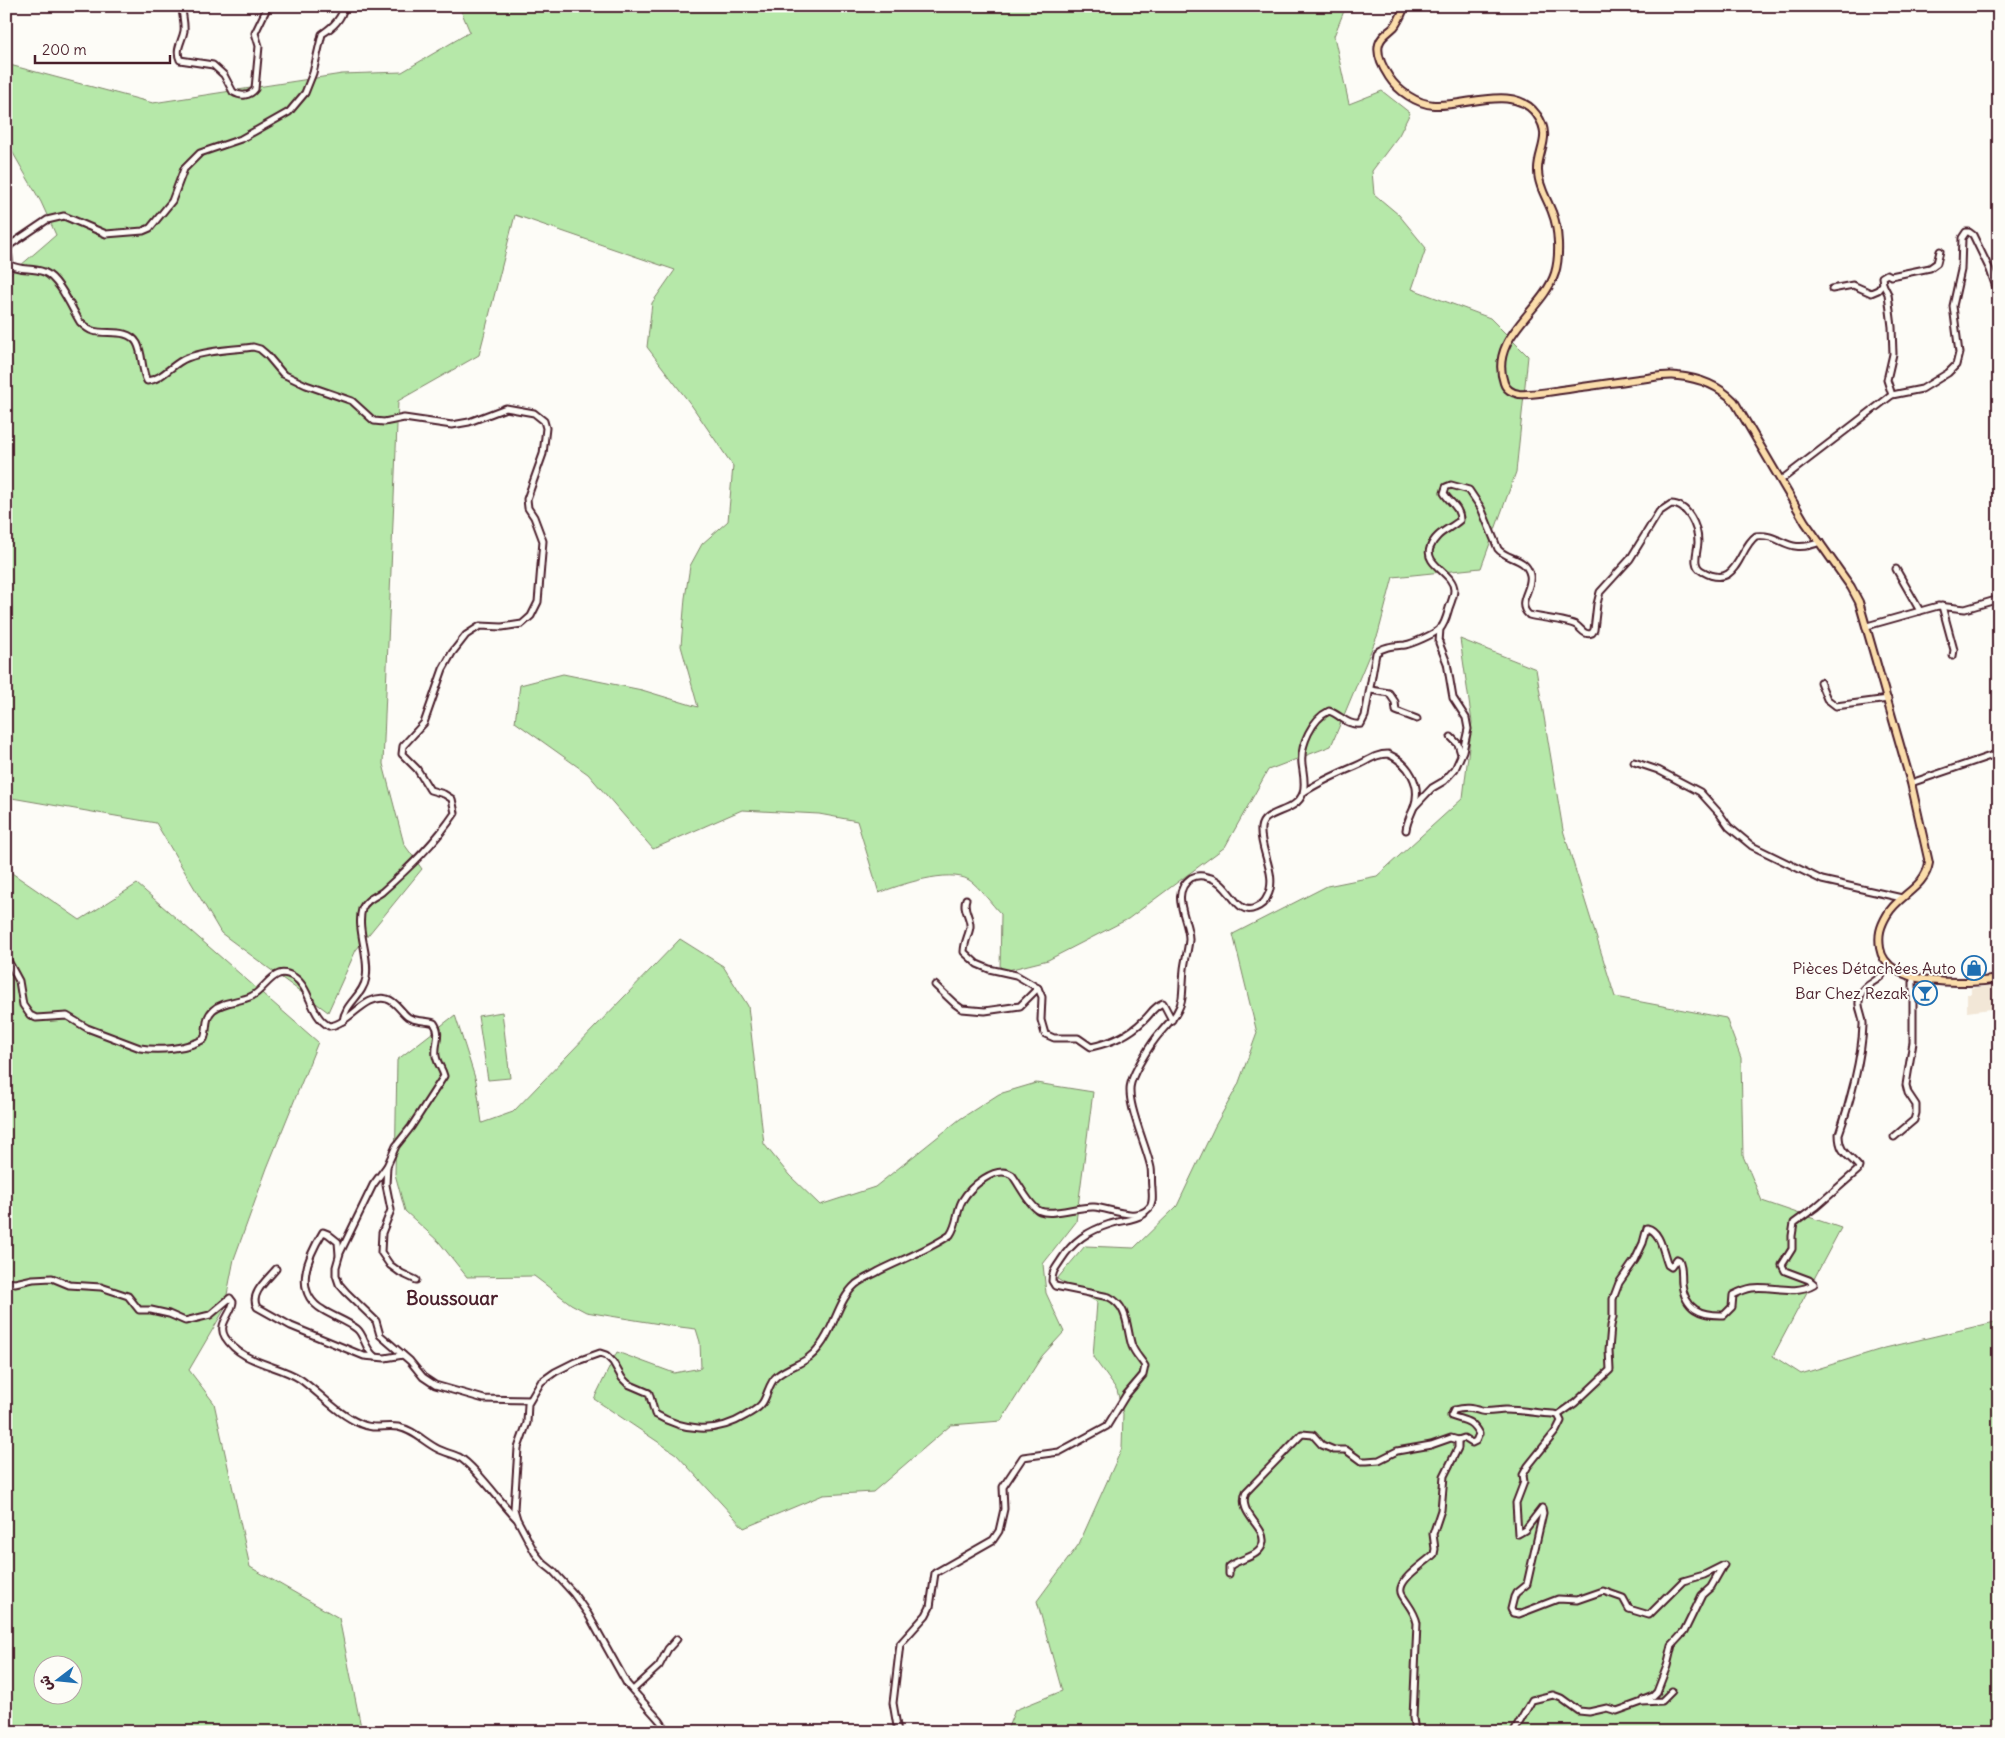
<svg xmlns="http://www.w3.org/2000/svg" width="2005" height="1738" font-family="Delius,'Playpen Sans Arabic',sans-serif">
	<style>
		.built { fill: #f2e7d7 }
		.green { fill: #b6e8a9; stroke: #80846a; fill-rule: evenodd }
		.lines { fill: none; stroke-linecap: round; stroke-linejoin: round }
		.minor-casing { stroke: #4a1f2b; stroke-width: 9 }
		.major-casing { stroke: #4a1f2b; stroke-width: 10 }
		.minor { stroke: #fdfcf7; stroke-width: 5 }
		.major { stroke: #fbddab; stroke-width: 6 }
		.labels { text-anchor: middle; stroke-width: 4; stroke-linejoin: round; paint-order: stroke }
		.poi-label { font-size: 16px; fill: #4a1f2b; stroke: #fdfcf7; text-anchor: end }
		.quarter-label { font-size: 19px; font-weight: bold; fill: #4a1f2b; stroke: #fdfcf7 }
	</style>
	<rect width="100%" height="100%" fill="#fdfcf7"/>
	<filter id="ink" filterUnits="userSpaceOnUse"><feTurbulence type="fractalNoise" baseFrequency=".02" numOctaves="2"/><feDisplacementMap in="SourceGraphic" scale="10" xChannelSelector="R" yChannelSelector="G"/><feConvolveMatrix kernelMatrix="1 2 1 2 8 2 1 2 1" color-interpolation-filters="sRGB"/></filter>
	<g filter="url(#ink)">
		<g class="built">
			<polygon points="1999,985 1999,1008 1967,1012 1967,994 1971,994 1971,988"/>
			<polygon points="1918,989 1931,990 1931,997 1918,996"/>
		</g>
		<g class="green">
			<path d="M459,6h887l-12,30 15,68 33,-13 28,22 -11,22 -27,36 2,23 25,21 27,33 -14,41 78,29 38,38 -12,116 -35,96 -88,9 -15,57 -47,112 -63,24 -43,77 -97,72 -80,41 -48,12 1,-58c-9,-9 -22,-28 -32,-34 -20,-12 -70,5 -90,13l-22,-72 -38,-7 -77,-4 -89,39 -65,-75 -73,-52 5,-37 43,-11 79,16 56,17 -17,-61 4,-48 5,-32 12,-22 26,-23 5,-55 -41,-60 -45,-59 5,-44 23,-33 -160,-55 -36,140 -81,46 -15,363 21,80 18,25 -66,81 -28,62 -107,-79 -65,-110 -150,-26v-519l50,-43 -15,-33 -32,-56 -3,-1v-81l147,39 189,-29 60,-2 68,-40z"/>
			<polygon points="1460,639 1536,669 1563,830 1615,997 1726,1018 1741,1058 1743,1156 1762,1201 1841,1228 1773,1356 1801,1374 1885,1348 1999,1321 1999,1732 1006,1732 1015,1710 1062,1691 1037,1601 1079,1544 1122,1448 1123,1414 1117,1390 1093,1357 1097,1302 1057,1279 1085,1246 1134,1248 1177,1206 1215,1126 1238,1085 1257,1033 1233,934 1327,886 1377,876 1463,798 1472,722"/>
			<path d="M6,869l74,51 57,-36 181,158 -51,126 -33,91 -10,51 -35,60 25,33 36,164 89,51 23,114h-356zM42,1666h30v30h-30z"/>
			<polygon points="680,939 723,966 748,1006 764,1144 789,1175 820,1205 875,1187 960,1119 999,1094 1036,1083 1093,1092 1076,1222 1043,1264 1046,1293 1064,1332 1042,1356 1001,1421 951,1425 873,1492 823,1495 744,1528 676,1454 594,1399 617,1352 674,1373 701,1368 700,1342 696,1329 672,1326 586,1312 571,1304 534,1276 467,1277 439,1242 405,1211 395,1174 397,1060 455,1015 476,1081 482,1123 513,1112"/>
			<polygon points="502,1012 510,1078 488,1080 478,1016"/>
		</g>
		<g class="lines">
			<defs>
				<g id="minor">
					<path d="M182,6c0,9 3,17 2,25 -2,11 -9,18 -4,29l33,5 11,10 9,17c8,5 17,4 22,-3l4,-43 -4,-13 13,-27"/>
					<polyline points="1832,289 1853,285 1871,293 1878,290 1883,284"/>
					<polyline points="1892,395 1887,380 1893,354 1892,327 1888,294 1883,284 1882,277 1887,274 1891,276 1930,268 1937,263 1940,251"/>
					<polyline points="1781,480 1892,395 1922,389 1948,373 1956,365 1959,353 1953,306 1961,270 1962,238 1966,232 1969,232 1973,235 1990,270 1999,296"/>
					<polyline points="1896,569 1920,611"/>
					<polyline points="1942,606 1954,650 1953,656"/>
					<polyline points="1867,626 1938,606 1965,609 1999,599"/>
					<polyline points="1820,682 1827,699 1836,706 1888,699"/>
					<polyline points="1371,690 1389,693 1395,702 1396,711 1417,719"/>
					<polyline points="1451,737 1458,744 1461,754"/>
					<polyline points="1634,762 1658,770 1700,792 1719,813 1729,827 1752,846 1822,880 1902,898"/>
					<polyline points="1911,783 1999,753"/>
					<path d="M1304,792c17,-11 33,-18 52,-26 12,-5 19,-12 32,-12 21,9 34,31 26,53 -3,8 -7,14 -8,23"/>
					<polyline points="1414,807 1432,788 1444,781 1455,769 1463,751 1468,729 1466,718 1453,698 1447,663 1439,643 1440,628"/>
					<path d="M966,899c-4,10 5,18 4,28 -1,8 -6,15 -6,25l13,12 12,5 27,6 22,13 4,9 -1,23 4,14 9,4h24l13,9c19,-4 38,-12 52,-26 8,-7 10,-14 20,-18l9,17"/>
					<path d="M6,957l13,24 4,24 7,10 6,3 31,-2 20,12 53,20c18,3 47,1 64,-9 4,-9 0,-21 9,-29 10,-9 27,-8 39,-14 10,-5 17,-19 27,-22 5,-2 10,0 15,3 17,11 16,39 35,49 20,-1 36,-33 58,-27 9,2 14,13 21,18 8,5 18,3 26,6 8,11 0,21 2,33 1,7 6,12 8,20l-33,51 -15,19 -9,20 -14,19 -33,68 -4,14v8l3,9 7,8 30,29 4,14 30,26 13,16 12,8 49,14 46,1"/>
					<polyline points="935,985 955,1004 962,1009 985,1011 1020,1006 1038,988"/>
					<path d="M343,1021c2,-18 20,-25 23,-43 4,-23 -10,-48 -4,-69 3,-9 13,-12 20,-17 27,-24 53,-49 73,-79l-3,-14 -8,-5 -14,-4 -13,-21 -15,-15 1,-8 21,-23 19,-54 9,-16 14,-18 14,-9 22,1 20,-3 9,-8 7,-14 5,-61 -9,-24 -6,-9 -1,-9 16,-45 3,-26 -2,-7 -10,-8 -28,-5 -37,14 -17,3 -48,-7 -20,4 -10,-1 -22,-20 -46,-16 -23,-11 -16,-19 -7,-6 -7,-2c-22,3 -45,3 -66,11 -14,5 -25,22 -40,23 -6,-12 -4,-27 -10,-38 -9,-15 -30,-8 -44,-12 -5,-1 -9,-5 -13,-9 -8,-13 -21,-44 -36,-50 -12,-5 -23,-1 -34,-7l-2,-15 2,-5 37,-25 17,-4 42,18 37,-3 7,-3 22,-27 12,-32 16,-16 41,-14 48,-27 16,-19 8,-20 9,-39c11,-7 20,-15 22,-28"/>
					<polyline points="1894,1137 1914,1120 1916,1113 1916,1105 1908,1093 1906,1085 1913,1042 1913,977"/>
					<polyline points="387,1166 386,1185 391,1210 382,1233 381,1252 390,1265 401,1273 416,1280"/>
					<path d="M339,1255l-1,-13 -10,-8 -5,-2c-15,24 -31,60 0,78 9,6 26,12 34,19 8,7 7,19 18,28"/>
					<path d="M276,1269c-8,10 -27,25 -19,38l34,19 73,30 21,2 18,-3"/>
					<path d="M6,1282l9,1 18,-4 19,-1 17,7 32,2 27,9 11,14h12l18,4 16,7 25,-6 20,-17 3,4c-1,12 -16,22 -8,35 17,27 52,27 75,42 21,15 37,35 61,45 13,6 24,1 37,3 16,3 26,15 40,22 6,3 14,5 21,8 16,9 42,46 57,61"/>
					<path d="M1558,1415l17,-12 35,-33 -1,-20 2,-24 2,-9v-18l6,-16 16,-23 8,-17 4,-15c14,3 16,25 21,37l3,2 6,-8 2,1c4,8 2,15 3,24 3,25 18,32 42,31l8,-8 1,-12c6,-3 12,-6 19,-7 20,-3 42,8 62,-4l-5,-4 -24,-9 -3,-6 10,-16v-13l2,-13 22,-16 42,-37 1,-3c-11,-13 -20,-14 -20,-33 11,-31 23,-77 24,-109 1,-12 -9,-18 -1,-33 4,-8 14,-10 20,-17 2,-3 4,-6 7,-9"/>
					<path d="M1458,1440l6,-2 8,5 4,-2 3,-7c-8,-15 -14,-13 -28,-18l3,-6c11,-3 17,-2 27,1 7,2 17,-1 24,-1 16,0 32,3 48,4l5,1 3,6 -5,10 -28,35 -5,9 1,7 -8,21 2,31 7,-4 17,-22 1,5 -16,71 -11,9 -2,4 -3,12 2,4 6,1 39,-15 19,1 26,-9 20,7 6,11 20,6 34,-34 21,-6 20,-10"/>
					<polyline points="1998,1545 1999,1543"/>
					<path d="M1229,1574v-7c9,-9 32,-9 34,-25 2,-17 -26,-28 -17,-50l56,-58 11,1 9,10 12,5h12l15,11h6l12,-1 18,-9 34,-6 20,-7 7,2v8l-14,28 -3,34 -8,24 2,15 -1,5c-8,9 -40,27 -32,41 6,10 13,17 15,28l-4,95 2,14"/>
					<polyline points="633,1690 659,1666 668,1649 677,1639"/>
					<polyline points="1643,1700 1653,1696 1657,1692 1667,1666 1672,1645 1684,1632 1702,1595 1711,1587 1723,1566"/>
					<path d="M667,1732l-7,-11 -33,-37 -39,-70 -15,-21 -20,-22 -10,-8 -8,-10 -18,-34 -3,-10 4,-61 9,-25 1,-19 13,-22 14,-10 20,-10 25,-9 6,2 7,7 9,16 6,6 21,9 6,21c29,17 61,20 90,2 6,-4 14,-7 18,-14 5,-8 6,-20 14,-26 16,-13 28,-10 43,-30 15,-19 18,-46 36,-62 7,-5 16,-9 23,-13 24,-12 49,-21 71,-36 8,-11 6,-23 12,-34 8,-14 34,-37 50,-26 7,9 18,32 28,36 13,5 39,-5 54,-4 15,1 43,15 55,1 5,-5 3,-13 3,-20 -1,-6 0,-14 -1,-20 -4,-21 -26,-67 -20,-85 3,-12 20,-40 29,-50 9,-11 20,-20 22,-35 1,-9 1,-19 2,-29 1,-9 4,-19 5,-29 1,-19 -21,-46 2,-62 6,-3 10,-3 16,-1 24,4 28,40 48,31 5,-2 10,-6 12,-11 12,-21 -8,-47 -6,-69 2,-19 35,-14 42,-35 3,-10 0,-20 -1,-29 -2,-19 10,-45 27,-53 12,4 18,15 32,13l4,-8 11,-63c8,-7 18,-7 29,-8 9,-2 27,-10 35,-16 5,-5 7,-14 9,-21 2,-5 5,-13 5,-18 0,-17 -30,-25 -24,-42 6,-16 19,-18 30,-28 0,-13 -10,-17 -16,-27l2,-6 5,-2 18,5 12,18 17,41c9,11 28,8 32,26 3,15 -15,27 -1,40 11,3 38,5 47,10 6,4 8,11 16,8l2,-3 3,-26 3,-12 30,-33 29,-47 12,-8c17,0 27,23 27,38 0,9 -7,23 4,29 36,21 36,-23 54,-35 26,-3 30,20 64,6"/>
					<path d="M898,1732l-5,-29 7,-59 26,-29 4,-8 5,-34 58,-33 6,-9 5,-22 -1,-22 20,-30 36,-5 48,-26 19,-31 17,-20 2,-9c-4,-7 -10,-12 -13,-20 -6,-18 -3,-39 -23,-49l-54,-11 -3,-5c0,-10 4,-13 9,-21 12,-19 27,-29 49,-36 11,-4 23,-3 34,-10"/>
					<polyline points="1514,1732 1532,1700 1553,1695 1561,1698 1579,1711 1589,1712 1607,1708 1617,1711 1642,1702 1662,1701 1672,1691"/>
				</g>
				<path id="major" d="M1405,6c-3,7 -6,15 -11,21 -6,6 -13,9 -15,17 -3,11 4,24 10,33 9,14 28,27 45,28 32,2 81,-22 103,10 16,22 0,36 1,56 0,14 9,28 14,41 7,17 8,44 3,61 -12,38 -67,64 -51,110 2,6 8,10 15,11 13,1 29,-2 42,-4 26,-4 52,-7 78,-11 12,-1 26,-5 39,-3 21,2 40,9 56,25l71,121 46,65 8,15 52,181 18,80c-4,25 -31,32 -42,52 -7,12 -9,20 -7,33 6,40 89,36 119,31"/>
			</defs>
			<use href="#minor" class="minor-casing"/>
			<use href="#major" class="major-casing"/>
			<use href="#minor" class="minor"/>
			<use href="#major" class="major"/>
		</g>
	</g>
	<defs>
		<symbol id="shop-ring" viewBox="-11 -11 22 22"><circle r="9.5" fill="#fdfcf7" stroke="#1f6fb2" stroke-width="1.5"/><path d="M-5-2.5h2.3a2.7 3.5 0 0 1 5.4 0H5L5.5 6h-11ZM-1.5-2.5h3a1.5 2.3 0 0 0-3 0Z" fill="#1f6fb2"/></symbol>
		<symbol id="bar-ring" viewBox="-11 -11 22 22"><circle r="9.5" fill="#fdfcf7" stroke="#1f6fb2" stroke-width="1.5"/><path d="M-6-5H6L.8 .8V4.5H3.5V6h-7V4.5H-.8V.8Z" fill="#1f6fb2"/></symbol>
	</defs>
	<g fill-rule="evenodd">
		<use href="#shop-ring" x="1960" y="954" width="28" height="28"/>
		<use href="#bar-ring" x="1911" y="979" width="28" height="28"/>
	</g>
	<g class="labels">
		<g class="poi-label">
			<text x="1956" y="974">Pièces Détachées Auto</text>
			<text x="1908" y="999">Bar Chez Rezak</text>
		</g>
		<g class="quarter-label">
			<text x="452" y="1305">Boussouar</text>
		</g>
	</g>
	<rect width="2005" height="1738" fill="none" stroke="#fdfcf7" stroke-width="25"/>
	<rect x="12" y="12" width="1980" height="1713" fill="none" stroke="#4a1f2b" stroke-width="2" filter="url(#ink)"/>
	<g transform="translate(58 1680) rotate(254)"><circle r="24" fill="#fdfcf7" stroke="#b5a4a5"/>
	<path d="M0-4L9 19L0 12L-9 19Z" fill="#1f6fb2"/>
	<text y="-8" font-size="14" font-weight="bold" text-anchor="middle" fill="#4a1f2b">ش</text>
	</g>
	<path d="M35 55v8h135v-8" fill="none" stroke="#4a1f2b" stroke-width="2.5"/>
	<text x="42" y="55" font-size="15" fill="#4a1f2b" stroke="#fdfcf7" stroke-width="4" paint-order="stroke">200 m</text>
</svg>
